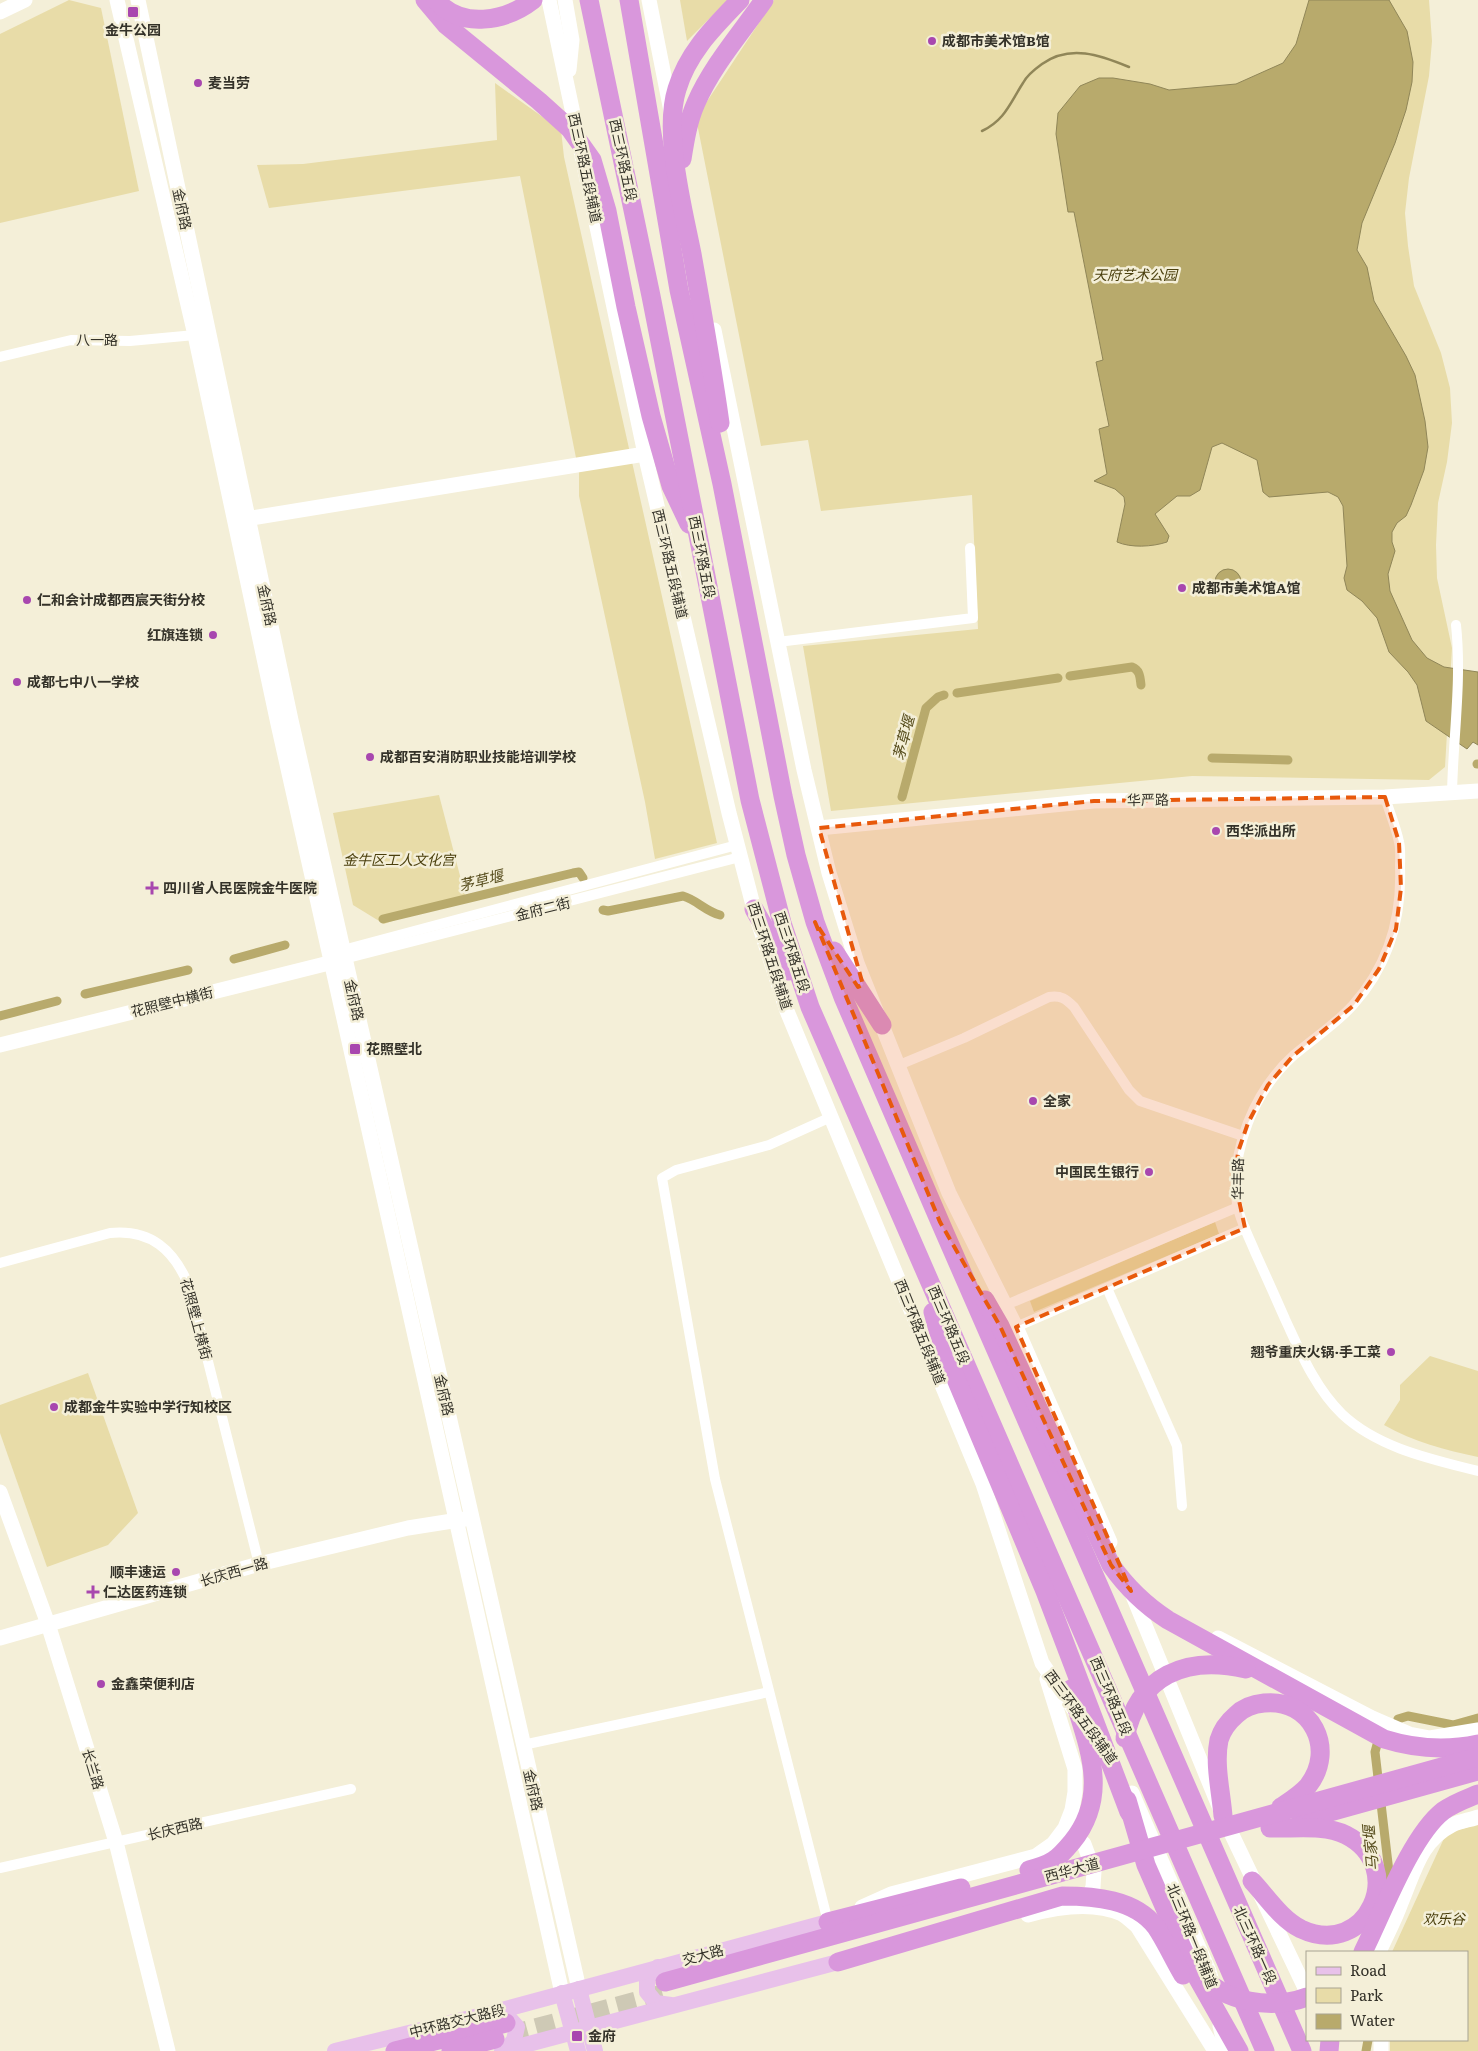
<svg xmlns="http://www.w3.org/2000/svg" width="1478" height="2051" font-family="Literata,'Noto Sans SC',serif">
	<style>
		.green { fill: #e8dca8 }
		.water { fill: #b8aa6c; stroke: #908658 }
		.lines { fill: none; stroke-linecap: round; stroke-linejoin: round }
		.stream { stroke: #908658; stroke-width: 2.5 }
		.canal { stroke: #b8aa6c; stroke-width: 9 }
		.highway-tunnel { stroke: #cec9b5; stroke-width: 19; stroke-dasharray: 19 9; stroke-linecap: butt }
		.street { stroke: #fff; stroke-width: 10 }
		.secondary { stroke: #fff; stroke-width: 15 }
		.primary { stroke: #e8c1ea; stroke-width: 16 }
		.highway { stroke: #d997dc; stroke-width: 19 }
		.marked { fill: #e8590c; fill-opacity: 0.2; stroke: #e8590c; stroke-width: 4; stroke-dasharray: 10 6; stroke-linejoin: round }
		.poi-dot { fill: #a847af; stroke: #f4efd8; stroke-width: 2 }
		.labels { text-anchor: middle; stroke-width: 5; stroke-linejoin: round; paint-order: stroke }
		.poi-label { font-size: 14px; font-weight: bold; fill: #343229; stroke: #f4efd8; text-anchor: start }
		.street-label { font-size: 14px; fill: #343229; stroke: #f4efd8 }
		.park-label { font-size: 14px; font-style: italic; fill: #4b400e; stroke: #f4efd8 }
		.water-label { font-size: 15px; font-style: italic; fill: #584e1e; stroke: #f4efd8 }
	</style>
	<rect width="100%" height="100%" fill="#f4efd8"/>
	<g class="green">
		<polygon points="69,0 101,8 139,191 0,223 0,34"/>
		<polygon points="680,0 728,0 687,41"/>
		<polygon points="774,0 1429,0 1432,41 1429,76 1409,178 1405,213 1408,246 1414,286 1441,353 1450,388 1452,423 1447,462 1438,503 1436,545 1437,578 1452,648 1445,767 1429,780 1192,776 831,811 803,646 978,629 972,495 821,511 808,440 761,446 696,118"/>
		<polygon points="495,83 561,130 564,157 717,843 655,859 645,802 579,496 579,473 520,176 269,208 257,165 303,164 497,140"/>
		<polygon points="439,795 465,895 384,924 353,905 333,813"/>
		<polygon points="1215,1222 1219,1234 1034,1312 1030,1301"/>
		<path d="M1430,1356l48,15v86c-33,-7 -64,-15 -94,-32l16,-25v-15z"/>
		<polygon points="88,1373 138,1513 108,1545 47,1567 0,1433 0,1405"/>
		<polygon points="1478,1824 1478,2051 1390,2051 1390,2040 1467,2040 1467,1952 1392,1952 1446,1834"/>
	</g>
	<g class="water">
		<path d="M1309,0h80l18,31 6,31 -1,20 -6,28 -11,33 -33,80 -5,27 10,17 7,34 32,55 9,19 10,46 3,26 -4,23 -13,35 -5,11 -9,7 -5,9v10l3,9 -7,23 2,17 22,49 15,18 17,9 34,5v73l-5,-3 -6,7 -41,-28 -9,-36 -9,-13 -19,-20 -12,-34 -15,-17 -15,-11 -3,-12 3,-12 -4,-60 -5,-9 -10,-5 -59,5 -6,-5 -6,-32 -35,-17 -10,4 -12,43 -10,6h-13l-22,18 14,22 -2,6c-15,5 -36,6 -50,0l8,-38 -1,-7 -9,-8 -21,-8 13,-7 -8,-45 10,-3 -13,-64 7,-2 -29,-148h-6l-12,-78 2,-21 22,-27 19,-8h14l37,6 19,6 67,-6 47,-21 13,-19z"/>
		<circle cx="1228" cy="582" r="13"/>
	</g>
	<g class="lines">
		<path class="stream" d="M982,131c23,-11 28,-28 41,-48 4,-8 12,-14 19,-19 28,-20 58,-9 87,3"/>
		<g class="canal">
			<path d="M1070,676l62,-9c8,3 8,10 9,18"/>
			<polyline points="957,693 1058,678"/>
			<polyline points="1212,758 1288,760"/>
			<polyline points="1477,764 1478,764"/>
			<polyline points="902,797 926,708 938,697 944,695"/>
			<path d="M603,910l5,1 75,-15c14,4 22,15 37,19"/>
			<polyline points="383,919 573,873 579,872 583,878"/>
			<polyline points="234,959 285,945"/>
			<polyline points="85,994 188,970"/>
			<polyline points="0,1016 57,1001"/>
			<polyline points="1398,1719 1408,1716 1453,1725 1478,1718"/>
			<polyline points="1378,1741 1375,1752 1389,1872 1385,1887"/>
			<polyline points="1366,2051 1368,2040"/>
		</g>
		<polyline class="highway-tunnel" points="509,2035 670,1992"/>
		<g class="street">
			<polyline points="0,357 71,340 130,341 195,335"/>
			<polyline points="778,642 973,618 970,548"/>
			<path d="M1452,794c1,-57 10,-113 4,-169"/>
			<path d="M1385,797c4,14 11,30 14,45 2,8 1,17 1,25 2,51 -12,99 -47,138 -17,19 -39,33 -59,50 -40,36 -64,95 -57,149 3,17 12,33 18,48 10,22 20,44 30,67 15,32 30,69 57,95 36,34 89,45 136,57"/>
			<polyline points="343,950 737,845"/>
			<polyline points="344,959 740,857"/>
			<path d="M899,1065l65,-27 85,-41c12,-2 17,2 25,10l55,83 11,11 103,35"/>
			<path d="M0,1263l110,-30c41,-4 64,17 79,53l70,278"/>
			<polyline points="1107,1288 1177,1446 1182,1506"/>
			<polyline points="1006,1305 1238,1207"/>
			<polyline points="1016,1327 1245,1228"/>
			<polyline points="523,1745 769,1692"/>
			<polyline points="0,1868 351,1789"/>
			<polyline points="828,1922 715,1479 662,1178 676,1170 769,1145 831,1117"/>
		</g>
		<g class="secondary">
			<polyline points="117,0 195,335 278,724 562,1993"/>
			<polyline points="138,0 291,720 579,1989"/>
			<polyline points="549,0 645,454 729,813 754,909 787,1011 983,1484 1042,1663 1075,1711"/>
			<polyline points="565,0 572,40 569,70"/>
			<polyline points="649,0 671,111"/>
			<polyline points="0,12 25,0"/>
			<polyline points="714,330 804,770 829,873 857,963 949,1193 1016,1327 1110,1542"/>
			<polyline points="239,520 645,454"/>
			<polyline points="819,828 1094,801 1385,797 1478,791"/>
			<polyline points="0,1045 341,960"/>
			<polyline points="0,1492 48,1624 116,1842 168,2051"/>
			<polyline points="1131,1591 1223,1816 1307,1992"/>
			<polyline points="0,1638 259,1564 408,1528 465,1519"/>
			<polyline points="1218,1638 1372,1718 1409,1734 1430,1738 1478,1730"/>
			<polyline points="1132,1793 1209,1971 1214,1988"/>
			<polyline points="1068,1830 1084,1844 1094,1871 1093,1887 1085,1906"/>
			<polyline points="862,1907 891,1894 1036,1856 1053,1844 1065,1828 1072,1810 1075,1792 1075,1769 1047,1679"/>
			<path d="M1028,1915c29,-8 65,-14 94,-1 5,3 10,8 15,12l78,125"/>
			<path d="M1379,1952c7,-16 16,-32 22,-49 13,-30 19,-62 51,-78 8,-4 18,-5 26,-8"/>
			<polyline points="1220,2026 1226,2051"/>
			<polyline points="1381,2051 1381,2040"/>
		</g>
		<g class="primary">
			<polyline points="658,1967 647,1978 647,1992 656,2003 671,2005"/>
			<polyline points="579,1989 595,2051"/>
			<polyline points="562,1993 578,2051"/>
			<polyline points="498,2014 507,2016 517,2027 514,2040 506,2050"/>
			<polyline points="335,2051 491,2013 828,1922"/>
			<polyline points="502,2051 838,1962"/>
		</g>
		<g class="highway">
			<polyline points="425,0 446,25 539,101 570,129 592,160 607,211 626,307 651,416 671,486 689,524"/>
			<path d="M436,0c25,30 70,21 97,0"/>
			<polyline points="589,0 651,296 750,800 782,923 810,1007 1265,2051"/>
			<polyline points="629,0 679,290 722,484 783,796 796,855 815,922 843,997 940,1222 1302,2051"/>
			<path d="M682,159c3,-19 6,-38 14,-56 16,-37 45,-70 68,-103"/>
			<path d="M720,423c-8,-57 -18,-113 -28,-169 -9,-46 -29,-121 -15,-165 11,-37 37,-62 63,-89"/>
			<polyline points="754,909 789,971"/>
			<polyline points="834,951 882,1025"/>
			<path d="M985,1300l15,26 111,239c16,23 34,40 57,55l216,119c32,10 61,12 94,5"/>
			<polyline points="933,1312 943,1348 1045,1591 1129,1812"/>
			<path d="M1125,1738c13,-63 61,-83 121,-69"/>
			<polyline points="1127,1800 1146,1865 1188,1961 1239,2051"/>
			<path d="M1223,1816c-2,-25 -9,-52 -4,-76 3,-10 10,-19 17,-25 8,-8 17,-11 28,-12 47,-5 73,46 44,83 -8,9 -18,15 -27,21"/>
			<polyline points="1301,1820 1478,1771"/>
			<path d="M1029,1870c23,-6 28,-10 43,-28 40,-49 14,-100 -1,-153"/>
			<path d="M1252,1881c15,16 29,38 49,48 66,31 108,-62 45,-94 -22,-11 -53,-6 -76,-7"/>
			<polyline points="828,1922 961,1888"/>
			<path d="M1363,1952c19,-38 48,-116 80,-141 11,-8 23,-12 35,-17"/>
			<path d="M838,1962l224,-66c32,0 73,3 94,31 10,15 18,33 27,48"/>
			<path d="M1199,1973c25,30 73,37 108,24"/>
			<polyline points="665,1982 1478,1757"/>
			<polyline points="395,2051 506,2023"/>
			<polyline points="451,2051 495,2039"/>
			<polyline points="1329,2051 1330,2040"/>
		</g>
	</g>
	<path class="marked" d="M1385,797l14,45 2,46 -5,41 -17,40 -25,36 -61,51 -25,29 -20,38 -10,29 -3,30 10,46 -229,99 115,264 -20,-26 -111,-239 -60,-104 -125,-300 43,65 5,-2 -44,-157 275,-27z"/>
	<g class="poi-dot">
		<rect x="127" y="6" width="12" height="12" rx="2.5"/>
		<circle cx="932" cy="41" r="5"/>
		<circle cx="198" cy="83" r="5"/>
		<circle cx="1182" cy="588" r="5"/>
		<circle cx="27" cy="600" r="5"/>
		<circle cx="213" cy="635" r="5"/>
		<circle cx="17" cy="682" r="5"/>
		<circle cx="370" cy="757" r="5"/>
		<circle cx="1216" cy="831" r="5"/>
		<path d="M149.5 880.5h5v5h5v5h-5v5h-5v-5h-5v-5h5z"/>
		<rect x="349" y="1043" width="12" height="12" rx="2.5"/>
		<circle cx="1033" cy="1101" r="5"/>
		<circle cx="1149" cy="1172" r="5"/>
		<circle cx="1391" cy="1352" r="5"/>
		<circle cx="54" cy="1407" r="5"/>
		<circle cx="176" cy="1572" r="5"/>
		<path d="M90.5 1584.5h5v5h5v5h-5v5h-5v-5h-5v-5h5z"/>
		<circle cx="101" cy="1684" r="5"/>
		<rect x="571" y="2030" width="12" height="12" rx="2.5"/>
	</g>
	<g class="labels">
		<g class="poi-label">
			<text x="133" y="35" text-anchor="middle">金牛公园</text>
			<text x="942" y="46">成都市美术馆B馆</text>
			<text x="208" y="88">麦当劳</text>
			<text x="1192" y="593">成都市美术馆A馆</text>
			<text x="37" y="605">仁和会计成都西宸天街分校</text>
			<text x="203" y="640" text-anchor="end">红旗连锁</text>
			<text x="27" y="687">成都七中八一学校</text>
			<text x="380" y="762">成都百安消防职业技能培训学校</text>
			<text x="1226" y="836">西华派出所</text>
			<text x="163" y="893">四川省人民医院金牛医院</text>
			<text x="366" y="1054">花照壁北</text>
			<text x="1043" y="1106">全家</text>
			<text x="1139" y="1177" text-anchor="end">中国民生银行</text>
			<text x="1381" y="1357" text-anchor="end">翘爷重庆火锅·手工菜</text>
			<text x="64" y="1412">成都金牛实验中学行知校区</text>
			<text x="166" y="1577" text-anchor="end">顺丰速运</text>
			<text x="103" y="1597">仁达医药连锁</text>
			<text x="111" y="1689">金鑫荣便利店</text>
			<text x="588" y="2041">金府</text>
		</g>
		<g class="street-label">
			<text transform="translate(623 160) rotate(78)" y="5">西三环路五段</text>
			<text transform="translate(585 168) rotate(78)" y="5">西三环路五段辅道</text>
			<text transform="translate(182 209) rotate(78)" y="5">金府路</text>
			<text x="97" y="345">八一路</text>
			<text transform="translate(702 557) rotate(79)" y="5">西三环路五段</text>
			<text transform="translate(670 564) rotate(77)" y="5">西三环路五段辅道</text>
			<text transform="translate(267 605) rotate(78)" y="5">金府路</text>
			<text transform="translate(1148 800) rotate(-1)" y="5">华严路</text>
			<text transform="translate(543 909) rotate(-14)" y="5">金府二街</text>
			<text transform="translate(792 952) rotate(72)" y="5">西三环路五段</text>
			<text transform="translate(770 956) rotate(72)" y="5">西三环路五段辅道</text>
			<text transform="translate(354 1000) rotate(77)" y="5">金府路</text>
			<text transform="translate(172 1002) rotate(-14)" y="5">花照壁中横街</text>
			<text transform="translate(1238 1179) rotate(-89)" y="5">华丰路</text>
			<text transform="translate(196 1319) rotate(75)" y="5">花照壁上横街</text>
			<text transform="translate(949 1325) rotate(67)" y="5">西三环路五段</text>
			<text transform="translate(920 1332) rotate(68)" y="5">西三环路五段辅道</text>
			<text transform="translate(444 1395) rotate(77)" y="5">金府路</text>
			<text transform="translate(234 1572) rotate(-16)" y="5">长庆西一路</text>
			<text transform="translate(1111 1696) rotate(67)" y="5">西三环路五段</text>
			<text transform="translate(1081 1717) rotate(54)" y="5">西三环路五段辅道</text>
			<text transform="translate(93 1769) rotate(73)" y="5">长兰路</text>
			<text transform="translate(533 1790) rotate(77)" y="5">金府路</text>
			<text transform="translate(175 1829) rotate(-13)" y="5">长庆西路</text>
			<text transform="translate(1072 1870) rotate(-15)" y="5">西华大道</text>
			<text transform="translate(1192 1936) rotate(68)" y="5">北三环路一段辅道</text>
			<text transform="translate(1255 1945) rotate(66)" y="5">北三环路一段</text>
			<text transform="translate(703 1955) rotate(-15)" y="5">交大路</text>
			<text transform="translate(457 2021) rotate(-14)" y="5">中环路交大路段</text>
		</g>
		<g class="park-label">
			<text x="1135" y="280">天府艺术公园</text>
			<text x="399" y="865">金牛区工人文化宫</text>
			<text x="1444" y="1924">欢乐谷</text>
		</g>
		<g class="water-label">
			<text transform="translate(904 738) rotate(-75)" y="5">茅草堰</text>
			<text transform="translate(481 881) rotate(-14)" y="5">茅草堰</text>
			<text transform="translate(1371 1848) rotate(-95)" y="5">马家堰</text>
		</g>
	</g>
	<rect x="1306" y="1951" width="162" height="90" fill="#f4efd8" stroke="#a7a392"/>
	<rect x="1316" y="1967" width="25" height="8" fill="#e8c1ea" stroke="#a7a392"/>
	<text x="1350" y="1976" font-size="15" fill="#343229">Road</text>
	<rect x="1316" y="1988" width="25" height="15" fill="#e8dca8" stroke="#a7a392"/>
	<text x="1350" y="2001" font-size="15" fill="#343229">Park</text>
	<rect x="1316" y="2014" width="25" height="15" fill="#b8aa6c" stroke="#a7a392"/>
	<text x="1350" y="2026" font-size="15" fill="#343229">Water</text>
</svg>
